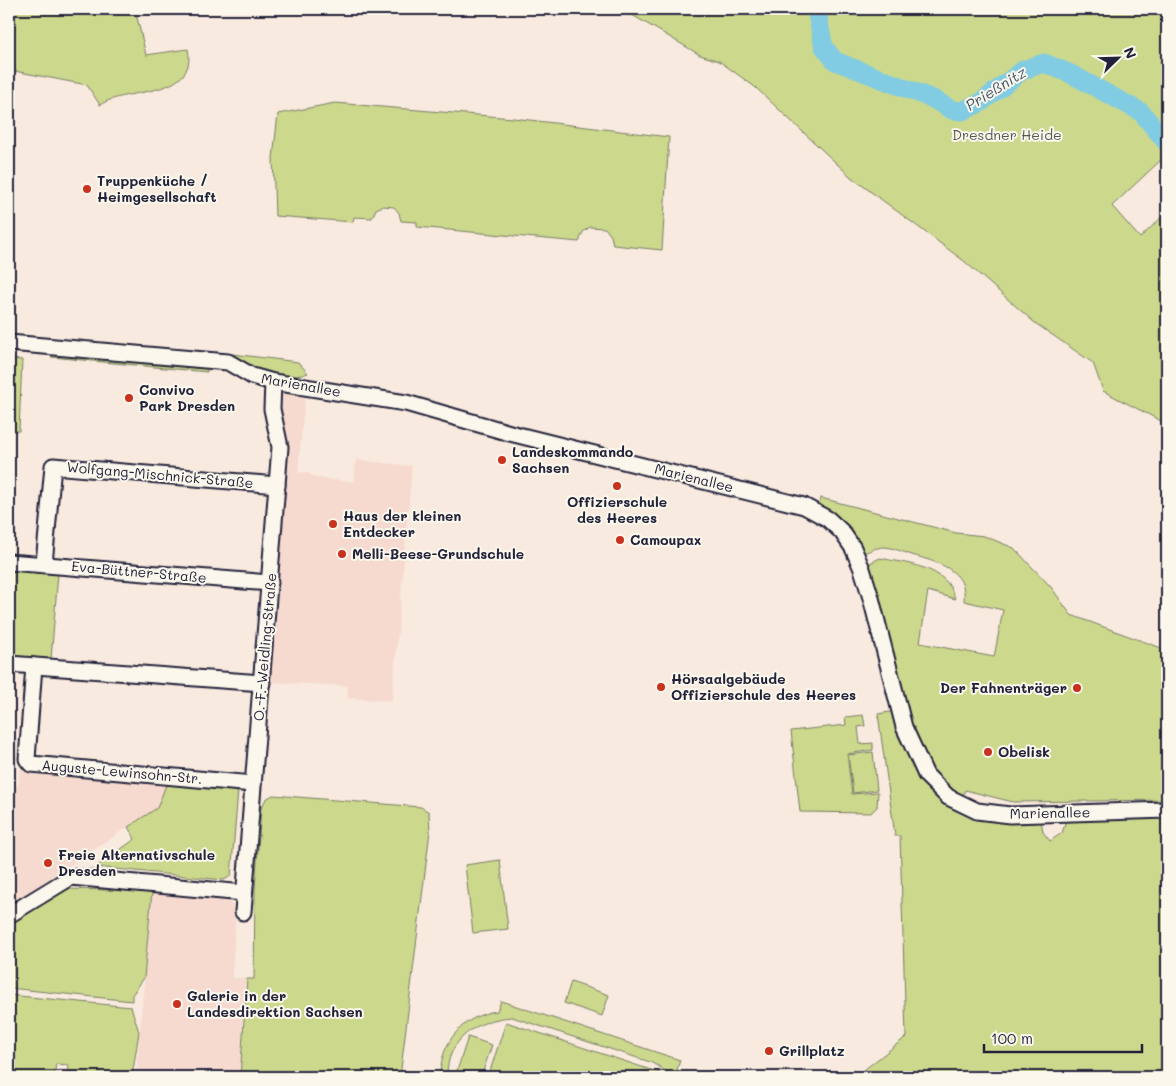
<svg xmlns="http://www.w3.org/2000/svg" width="1176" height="1086" font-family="Mali,sans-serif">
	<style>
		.built { fill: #f6dacf }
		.green { fill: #ccd88c; stroke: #777d64 }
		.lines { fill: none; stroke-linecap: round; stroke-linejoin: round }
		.river { stroke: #81cce2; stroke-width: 19 }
		.minor-casing { stroke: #22223b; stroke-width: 19 }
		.minor { stroke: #fbf7ec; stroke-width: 15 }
		.poi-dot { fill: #c8321e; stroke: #fbf7ec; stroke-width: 2 }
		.labels { text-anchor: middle; stroke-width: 4; stroke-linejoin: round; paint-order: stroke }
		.park-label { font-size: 14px; fill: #555953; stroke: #fbf7ec }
		.poi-label { font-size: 14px; font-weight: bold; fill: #22223b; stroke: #fbf7ec; text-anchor: start }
		.street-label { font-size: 14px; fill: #22223b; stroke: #fbf7ec }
		.water-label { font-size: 15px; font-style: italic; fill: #3e556d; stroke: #fbf7ec }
	</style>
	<rect width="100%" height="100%" fill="#f9eadf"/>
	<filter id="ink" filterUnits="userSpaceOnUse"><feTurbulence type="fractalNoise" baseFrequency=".02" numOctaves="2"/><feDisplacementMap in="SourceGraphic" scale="10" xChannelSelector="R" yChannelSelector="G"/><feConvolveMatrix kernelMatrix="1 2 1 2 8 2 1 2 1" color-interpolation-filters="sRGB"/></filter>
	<g filter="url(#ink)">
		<g class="built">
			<polygon points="285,394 305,397 298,472 308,473 318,478 354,482 356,460 412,466 392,701 347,698 348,686 270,682 281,531 279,528 279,398 281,395"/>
			<polygon points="20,769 166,780 166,785 157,808 9,905 9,785 18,786"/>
			<polygon points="152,891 226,898 236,910 232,978 246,978 239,1077 190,1077 136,1073"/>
		</g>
		<g class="green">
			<path d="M9,9h126l11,46 42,-6c10,50 -63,38 -88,56l-13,-20 -78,-15z"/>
			<polygon points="622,9 1167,9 1167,163 1163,158 1112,206 1140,238 1167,212 1167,424 1103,391 1093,363 1035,323 964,261 851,177 755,87 719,61 700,55"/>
			<polygon points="335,103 513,118 669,137 662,250 613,245 611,236 605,228 590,227 583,232 579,242 417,227 417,222 401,221 399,213 394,207 383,206 376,209 372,218 354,217 353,222 275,216 273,158 278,114"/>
			<path d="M216,352l82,10 10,11c-27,11 -66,-11 -92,-18z"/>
			<polygon points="52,355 207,369 207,372 51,357"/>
			<polygon points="9,359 22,360 19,431 9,431"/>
			<path d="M821,498l135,35 28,3 30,12 37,39 20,28 96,35v150l-154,2 -48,-12 -3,8 -11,-5 -22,-21 -21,-46 -44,-160 16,-8c27,6 68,8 75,41l-27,-8 -8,52 74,14 9,-47 -39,-9c4,-32 -28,-39 -52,-46 -9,-3 -18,-7 -27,-8 -9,0 -18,5 -26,8l-40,-49z"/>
			<polygon points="9,568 58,574 51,659 9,656"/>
			<polygon points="895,711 945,800 1041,820 1043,832 1050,841 1062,833 1066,820 1167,816 1167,1077 855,1077 906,1037 900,836 895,836 878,714"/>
			<polygon points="863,715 865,726 858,727 860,744 873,743 873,750 847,754 852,794 878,792 877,807 871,813 800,812 791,731 846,725 845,717"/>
			<polygon points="873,752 877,790 853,793 848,755"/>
			<polygon points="166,785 238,790 231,876 224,880 96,867 135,839 128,827 157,808"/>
			<polygon points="273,795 421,807 429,812 430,831 400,1077 240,1077 247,979 254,979 255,889 261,808 266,799"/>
			<polygon points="500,860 508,929 473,933 465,865"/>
			<polygon points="68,889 152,891 144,978 132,995 132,1001 9,988 10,924"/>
			<polygon points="571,982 609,995 602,1016 564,1003"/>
			<polygon points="9,995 131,1007 139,1032 132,1077 68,1077 69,1065 56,1064 54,1077 9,1077"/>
			<path d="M501,1001l179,59 -3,10 5,7h-10l-12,-10 -10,-5 -138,-45c-34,2 -66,22 -65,60h-7c0,-34 23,-62 57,-66z"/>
			<polygon points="506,1022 660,1073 659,1077 488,1077"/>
			<polygon points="468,1037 492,1045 481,1077 455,1077"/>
		</g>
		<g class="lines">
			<polyline class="river" points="816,9 824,47 835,61 933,99 952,110 962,111 980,103 1023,70 1044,63 1071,74 1141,112 1167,143"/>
			<defs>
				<g id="minor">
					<polyline points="9,343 228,362 252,376 273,382 406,403 510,433 804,506 828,519 842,532 853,548 862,569 871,598 904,727 926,775 948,797 977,811 1010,815 1167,810"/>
					<polyline points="9,562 270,583"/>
					<polyline points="44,564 53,466 277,485"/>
					<polyline points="9,664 262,683"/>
					<polyline points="34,666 27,759 31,764 253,784"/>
					<polyline points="243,912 280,447 272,409 273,382"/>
					<polyline points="9,915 71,877 244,893"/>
				</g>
			</defs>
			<use href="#minor" class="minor-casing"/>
			<use href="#minor" class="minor"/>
		</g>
	</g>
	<g class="poi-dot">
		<circle cx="87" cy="189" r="5"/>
		<circle cx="129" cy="398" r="5"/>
		<circle cx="502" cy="460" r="5"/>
		<circle cx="617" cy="486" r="5"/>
		<circle cx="333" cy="524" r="5"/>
		<circle cx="620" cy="540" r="5"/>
		<circle cx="342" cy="554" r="5"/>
		<circle cx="661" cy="687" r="5"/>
		<circle cx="1077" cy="688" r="5"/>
		<circle cx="988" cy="752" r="5"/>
		<circle cx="48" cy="863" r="5"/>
		<circle cx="177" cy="1004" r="5"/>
		<circle cx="769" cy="1051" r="5"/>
	</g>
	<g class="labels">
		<g class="park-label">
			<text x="1007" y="140">Dresdner Heide</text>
		</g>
		<g class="poi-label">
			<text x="97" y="186">Truppenküche /<tspan x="97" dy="16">Heimgesellschaft</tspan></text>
			<text x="139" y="395">Convivo<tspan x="139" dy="16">Park Dresden</tspan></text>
			<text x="512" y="457">Landeskommando<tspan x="512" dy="16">Sachsen</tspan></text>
			<text x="617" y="507" text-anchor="middle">Offizierschule<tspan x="617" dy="16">des Heeres</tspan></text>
			<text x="343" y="521">Haus der kleinen<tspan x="343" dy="16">Entdecker</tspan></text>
			<text x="630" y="545">Camoupax</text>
			<text x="352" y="559">Melli-Beese-Grundschule</text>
			<text x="671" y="684">Hörsaalgebäude<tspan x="671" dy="16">Offizierschule des Heeres</tspan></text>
			<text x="1067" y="693" text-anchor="end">Der Fahnenträger</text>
			<text x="998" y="757">Obelisk</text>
			<text x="58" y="860">Freie Alternativschule<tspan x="58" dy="16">Dresden</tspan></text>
			<text x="187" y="1001">Galerie in der<tspan x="187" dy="16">Landesdirektion Sachsen</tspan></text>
			<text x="779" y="1056">Grillplatz</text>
		</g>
		<g class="street-label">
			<text transform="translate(301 385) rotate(10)" y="5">Marienallee</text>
			<text transform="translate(160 475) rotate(5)" y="5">Wolfgang-Mischnick-Straße</text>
			<text transform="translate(694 478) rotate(14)" y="5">Marienallee</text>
			<text transform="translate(139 572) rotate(5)" y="5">Eva-Büttner-Straße</text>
			<text transform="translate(265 647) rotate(-85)" y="5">O.-F.-Weidling-Straße</text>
			<text transform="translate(122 772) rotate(5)" y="5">Auguste-Lewinsohn-Str.</text>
			<text transform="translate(1050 813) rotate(-1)" y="5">Marienallee</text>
		</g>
		<g class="water-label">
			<text transform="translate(996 89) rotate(-32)" y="5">Prießnitz</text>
		</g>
	</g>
	<rect width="1176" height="1086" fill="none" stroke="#fbf7ec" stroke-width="30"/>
	<rect x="15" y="15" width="1146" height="1056" fill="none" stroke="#22223b" stroke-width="2" filter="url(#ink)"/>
	<g transform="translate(1118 58) rotate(67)" stroke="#fbf7ec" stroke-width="4" paint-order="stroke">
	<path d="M0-4L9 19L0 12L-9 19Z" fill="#22223b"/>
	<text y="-8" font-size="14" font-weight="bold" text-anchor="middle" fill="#22223b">N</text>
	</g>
	<path d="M984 1044v8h158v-8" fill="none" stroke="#22223b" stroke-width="2.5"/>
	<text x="991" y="1044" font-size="15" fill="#22223b" stroke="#fbf7ec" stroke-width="4" paint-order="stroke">100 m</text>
</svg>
